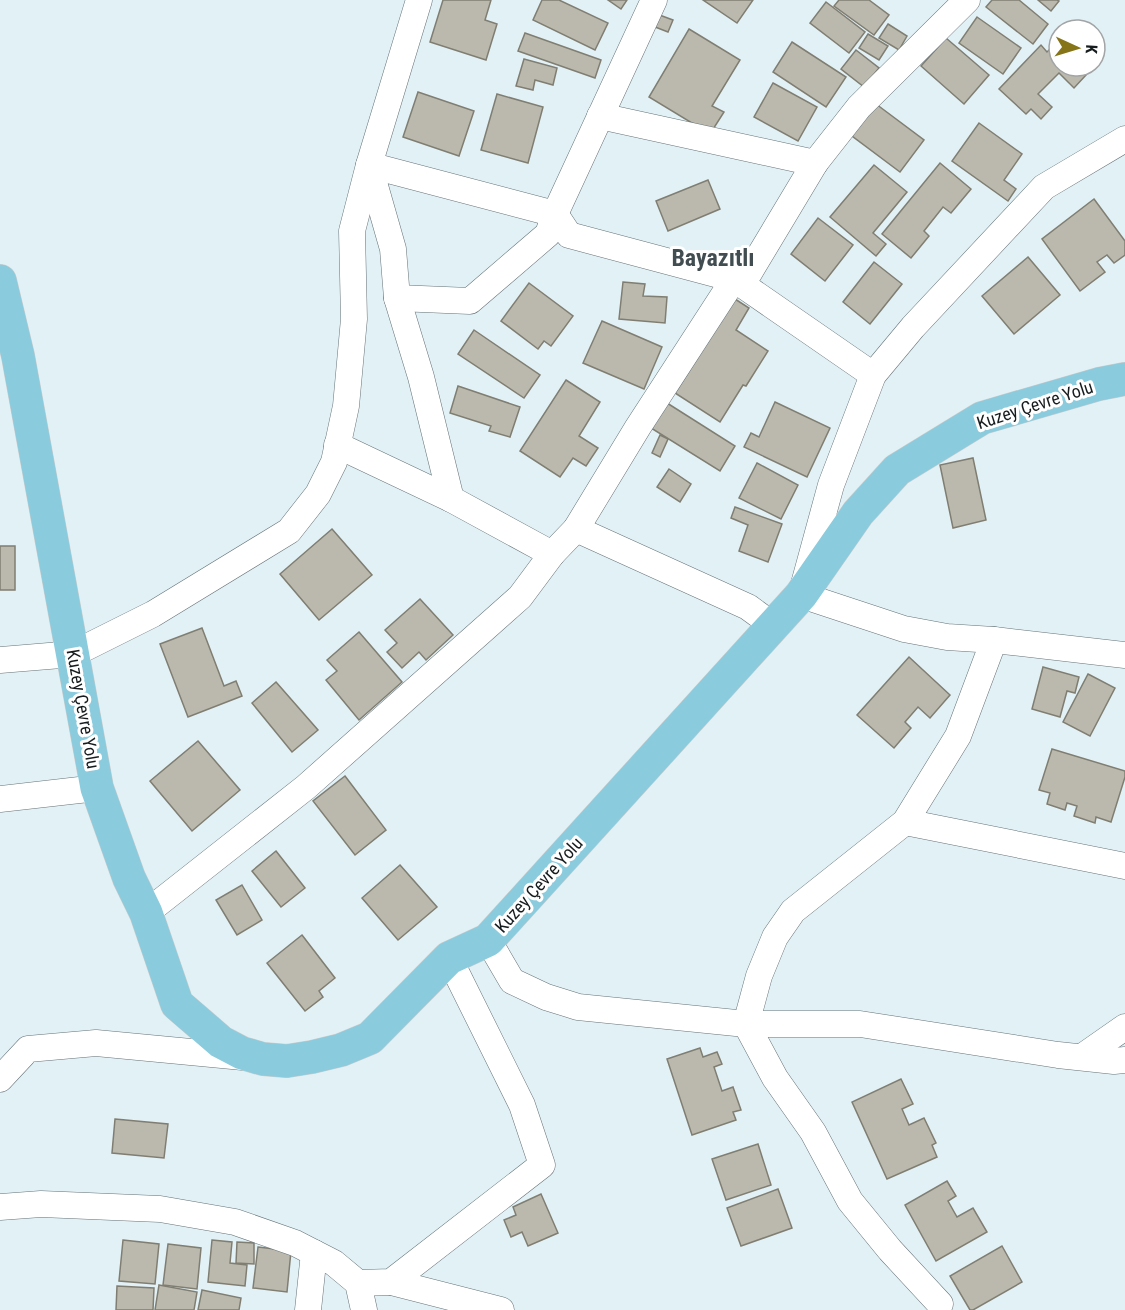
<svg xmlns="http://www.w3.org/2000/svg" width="1125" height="1310" font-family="'Roboto Condensed',sans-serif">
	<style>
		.building { fill: #bbb9ad; stroke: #807e72; stroke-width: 1.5 }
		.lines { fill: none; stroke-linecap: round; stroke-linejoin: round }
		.minor-casing { stroke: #667378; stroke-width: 27 }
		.primary-casing { stroke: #cccdcd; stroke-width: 34 }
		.minor { stroke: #fff; stroke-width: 26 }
		.primary { stroke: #8acbdd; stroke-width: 33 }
		.labels { text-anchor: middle; stroke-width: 6; stroke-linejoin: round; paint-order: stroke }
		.street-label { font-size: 18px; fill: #161c1d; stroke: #fff }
		.district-label { font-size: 24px; font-weight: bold; fill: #414d51; stroke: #fff }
	</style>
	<rect width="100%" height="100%" fill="#e2f1f6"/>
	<g class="building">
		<polygon points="443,0 491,0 485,20 497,24 486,60 430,42"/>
		<polygon points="542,0 559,0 608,23 595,50 533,20"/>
		<polygon points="608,0 627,0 621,9"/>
		<polygon points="703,0 753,0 737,23"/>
		<polygon points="839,0 869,0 889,15 874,35 834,6"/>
		<polygon points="992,0 1019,0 1048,24 1033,44 986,7"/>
		<polygon points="1038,0 1057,0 1059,1 1051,11"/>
		<polygon points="826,2 865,32 849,53 810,23"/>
		<polygon points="654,13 673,20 668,32 650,25"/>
		<polygon points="977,17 1021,48 1003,74 959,43"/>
		<polygon points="888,24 907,36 899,50 879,38"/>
		<polygon points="689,29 740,60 712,106 724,112 710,134 649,97"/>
		<polygon points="525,33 601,60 595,78 518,51"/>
		<polygon points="868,34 888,46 879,60 859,48"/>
		<polygon points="946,38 989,75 964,104 921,66"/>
		<polygon points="1059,40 1059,66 1077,66 1086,75 1074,88 1059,73 1038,94 1052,107 1041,119 1031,109 1026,114 999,89 1041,45 1047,52"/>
		<polygon points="792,42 846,77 826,107 773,72"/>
		<polygon points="856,50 879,68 864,87 841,69"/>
		<polygon points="524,59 557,68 553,85 535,80 533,90 516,86"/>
		<polygon points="773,83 817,107 798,141 754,117"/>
		<polygon points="418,92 474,111 459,156 403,137"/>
		<polygon points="497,94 543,107 528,163 481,150"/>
		<polygon points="872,101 924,140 900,172 848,133"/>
		<polygon points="979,123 1022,154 1004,180 1016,189 1008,201 952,161"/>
		<polygon points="940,163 971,189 951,213 943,207 924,231 929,236 911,258 882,234"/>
		<polygon points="874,165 907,192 873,233 886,244 876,256 830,217"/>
		<polygon points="708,180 720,209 668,231 656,201"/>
		<polygon points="1094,199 1125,241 1125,255 1114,263 1107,255 1097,262 1105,272 1080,291 1042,239"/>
		<polygon points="818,218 853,245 825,281 791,254"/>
		<polygon points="1028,257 1060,295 1014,334 982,296"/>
		<polygon points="874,262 902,284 870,324 843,302"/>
		<polygon points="623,282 645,284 643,296 667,297 665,323 619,319"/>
		<polygon points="529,283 573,316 551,346 544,341 538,349 501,321"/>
		<polygon points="735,299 749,308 736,330 768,351 746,386 743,385 720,422 675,393"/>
		<polygon points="602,321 662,347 644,389 583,363"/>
		<polygon points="474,330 540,375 524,398 458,354"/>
		<polygon points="566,380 600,402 579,436 598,448 586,466 573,458 560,477 520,451"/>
		<polygon points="458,386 520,407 510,437 489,431 491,426 450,413"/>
		<polygon points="775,402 830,428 807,477 744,447 751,433 759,437"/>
		<polygon points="667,403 735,446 720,471 651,428"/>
		<polygon points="660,435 668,439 660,457 652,453"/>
		<polygon points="973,458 986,520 953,528 940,465"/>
		<polygon points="757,463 798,485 781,519 739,498"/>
		<polygon points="669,469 691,484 680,502 657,487"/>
		<polygon points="735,507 782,524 768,562 739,551 748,525 731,518"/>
		<polygon points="332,529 372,575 319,620 280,574"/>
		<rect x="0" y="546" width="15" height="44"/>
		<polygon points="420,599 453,635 426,660 419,652 402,668 387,652 397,643 385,630"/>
		<polygon points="202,628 224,686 236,681 242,696 188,717 160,644"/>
		<polygon points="359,632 402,682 359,720 326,680 337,671 327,660"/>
		<polygon points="909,657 950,695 930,718 918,707 905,722 911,728 894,748 857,715"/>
		<polygon points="1043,667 1079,677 1075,693 1067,691 1060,717 1032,709"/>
		<polygon points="1088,674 1115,688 1090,736 1063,722"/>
		<polygon points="276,682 318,730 292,752 252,703"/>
		<polygon points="198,741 240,790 192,831 150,781"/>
		<polygon points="1052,749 1125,771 1125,777 1111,822 1096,817 1095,823 1074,816 1077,806 1067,803 1065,810 1047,804 1050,793 1039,790"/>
		<polygon points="345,776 386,830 355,855 313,801"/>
		<polygon points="276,851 305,888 281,907 252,871"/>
		<polygon points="400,865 437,907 398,940 362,898"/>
		<polygon points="242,885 262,920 237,935 216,900"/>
		<polygon points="302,935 335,978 319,991 323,997 305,1011 267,963"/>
		<polygon points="700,1048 703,1057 717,1052 722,1064 714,1067 722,1091 733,1087 741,1110 733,1112 736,1120 692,1135 667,1059"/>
		<polygon points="901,1079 913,1104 902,1109 909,1125 924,1118 936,1143 932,1145 937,1157 887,1179 852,1102"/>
		<polygon points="115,1119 168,1124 164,1158 112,1153"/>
		<polygon points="758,1144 771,1185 726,1200 712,1159"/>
		<polygon points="947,1181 956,1196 948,1201 957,1217 973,1208 987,1232 936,1261 905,1205"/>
		<polygon points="778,1189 792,1228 741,1246 727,1208"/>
		<polygon points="541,1194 558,1233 528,1246 522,1232 511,1237 504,1220 516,1215 513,1207"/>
		<polygon points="123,1240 159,1244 155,1284 119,1281"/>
		<polygon points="212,1240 232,1242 230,1263 247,1265 245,1286 208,1282"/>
		<polygon points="237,1242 254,1243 254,1264 236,1263"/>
		<polygon points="168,1244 201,1248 197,1289 163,1285"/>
		<polygon points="1002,1246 1022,1282 973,1310 970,1310 950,1276"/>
		<polygon points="258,1247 291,1251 287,1292 253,1288"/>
		<polygon points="159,1285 197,1292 194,1310 155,1310"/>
		<polygon points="117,1286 154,1288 153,1310 116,1310"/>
		<polygon points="202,1290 241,1298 239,1310 198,1310"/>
	</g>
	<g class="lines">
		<defs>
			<g id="minor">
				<polyline points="600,116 815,163"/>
				<polyline points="1125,139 1044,187 913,327 873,375 831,485 801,595 904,629 947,637 994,640 1125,655"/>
				<polyline points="397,298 470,301 548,234 555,214 654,0"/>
				<polyline points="337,445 451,499"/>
				<polyline points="576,529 748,607 774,626"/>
				<polyline points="552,554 451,499 421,377 397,298 393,249 369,165 555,214 569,235 734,279 873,375"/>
				<polyline points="0,660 73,654 153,614 289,531 318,494 334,462 346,406 354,319 352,231 369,165 419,0"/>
				<polyline points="0,799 97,788"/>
				<polyline points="905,822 1125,866"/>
				<polyline points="146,913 306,787 520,597 552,554 576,529 638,427 734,279 749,273 815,163 859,107 967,0"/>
				<polyline points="488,940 512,981 546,997 578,1007 746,1024 860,1024 1058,1055 1114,1061 1125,1060"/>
				<polyline points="1082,1057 1125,1027"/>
				<polyline points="0,1079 28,1049 96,1043 243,1057"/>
				<polyline points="0,1207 41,1204 160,1209 235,1222 295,1243 334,1263 358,1283 364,1310"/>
				<polyline points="391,1282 501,1310"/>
				<polyline points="358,1283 391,1282 542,1165 522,1105 449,958"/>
				<polyline points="940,1304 890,1250 850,1201 813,1132 775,1078 746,1024 759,976 775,937 793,911 905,822 958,736 994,640"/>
				<polyline points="308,1310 314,1253"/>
			</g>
			<polyline id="primary" points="0,281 18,356 97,788 129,878 146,913 177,1004 221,1042 242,1053 263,1059 287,1061 312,1057 341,1050 370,1038 449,958 488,940 801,595 858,513 897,470 982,418 1099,384 1125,379"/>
		</defs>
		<use href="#minor" class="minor-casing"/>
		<use href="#primary" class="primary-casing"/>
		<use href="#minor" class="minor"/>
		<use href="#primary" class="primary"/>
	</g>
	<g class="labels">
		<g class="street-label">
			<text transform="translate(1035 405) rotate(-18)" y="6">Kuzey Çevre Yolu</text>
			<text transform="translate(83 709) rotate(80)" y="6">Kuzey Çevre Yolu</text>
			<text transform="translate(539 885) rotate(-48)" y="6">Kuzey Çevre Yolu</text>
		</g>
		<g class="district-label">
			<text x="713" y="266">Bayazıtlı</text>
		</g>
	</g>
	<g transform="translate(1077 48) rotate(94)"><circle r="28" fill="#ffffff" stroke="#a2a4a5" stroke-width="1.5"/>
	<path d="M0-4.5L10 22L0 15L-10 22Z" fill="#857518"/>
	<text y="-9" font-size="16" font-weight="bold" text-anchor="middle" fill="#161c1d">K</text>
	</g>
</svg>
